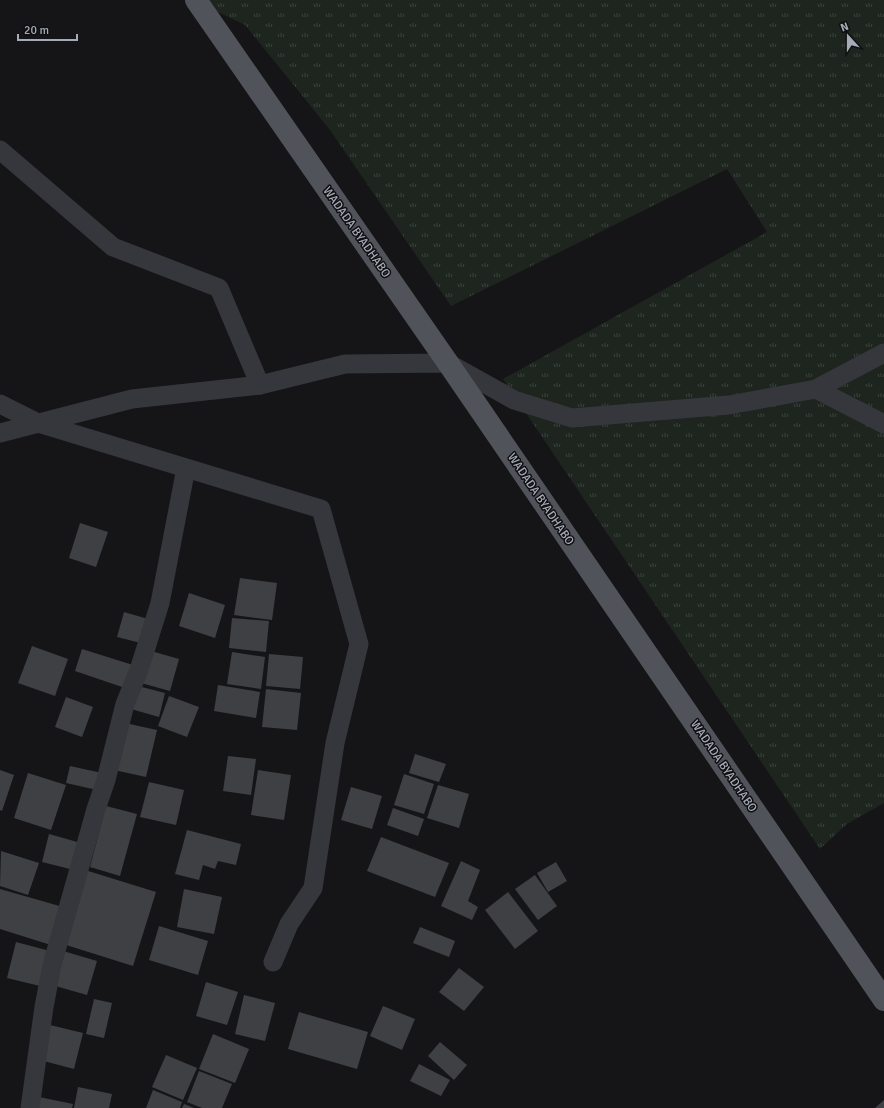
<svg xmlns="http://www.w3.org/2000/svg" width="884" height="1108" font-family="Signika,sans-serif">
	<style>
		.grass { fill: url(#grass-tufts) }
		.building { fill: #3f4044 }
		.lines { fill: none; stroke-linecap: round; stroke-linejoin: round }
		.minor { stroke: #36373c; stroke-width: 19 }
		.primary { stroke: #51535b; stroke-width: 22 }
		.labels { text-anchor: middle; stroke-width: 3; stroke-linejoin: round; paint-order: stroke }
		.street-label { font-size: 12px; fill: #a6abb8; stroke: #101012 }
	</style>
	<defs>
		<pattern id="grass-tufts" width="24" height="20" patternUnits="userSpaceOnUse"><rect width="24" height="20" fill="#1d251e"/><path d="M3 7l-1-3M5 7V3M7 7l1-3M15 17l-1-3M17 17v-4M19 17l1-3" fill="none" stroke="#3b423d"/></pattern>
	</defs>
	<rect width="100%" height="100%" fill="#151517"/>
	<polygon class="grass" points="193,0 884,0 884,803 847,824 820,849 503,379 767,232 727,169 451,306 330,130 245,25"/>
	<g class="building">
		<polygon points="80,523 108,532 96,567 69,558"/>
		<polygon points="240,578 277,583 272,620 234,615"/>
		<polygon points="189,593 225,605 215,638 179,626"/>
		<polygon points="124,612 148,619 141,643 117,637"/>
		<polygon points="232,618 269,621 266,652 229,648"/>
		<polygon points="32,646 68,659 55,696 18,683"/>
		<polygon points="82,649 133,665 125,688 75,671"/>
		<polygon points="151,651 179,659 170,691 141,683"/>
		<polygon points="232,652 265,657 261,689 227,684"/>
		<polygon points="269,654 303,657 300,689 266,686"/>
		<polygon points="218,685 260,692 256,718 214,711"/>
		<polygon points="138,686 165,693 159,717 131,709"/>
		<polygon points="266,689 301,693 297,730 262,727"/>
		<polygon points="169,696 199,707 187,737 158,726"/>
		<polygon points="66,697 93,707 82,737 55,727"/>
		<polygon points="125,723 157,730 146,777 114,770"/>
		<polygon points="415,754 446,764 439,782 409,773"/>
		<polygon points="228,756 256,759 251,795 223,791"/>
		<polygon points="70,766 102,773 97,790 66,783"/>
		<polygon points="0,770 14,775 2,811 0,810"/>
		<polygon points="258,770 291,775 284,820 251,815"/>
		<polygon points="28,773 66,785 51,830 14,818"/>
		<polygon points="404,774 434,784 424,814 394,805"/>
		<polygon points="149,782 184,790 176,825 140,817"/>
		<polygon points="438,785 469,794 459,828 427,818"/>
		<polygon points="351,787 382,796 372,829 341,820"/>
		<polygon points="106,806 137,814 120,876 90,867"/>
		<polygon points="393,808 424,819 418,836 387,825"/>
		<polygon points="187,830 241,844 236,865 218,861 215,869 203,865 199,880 175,874"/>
		<polygon points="49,834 81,843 74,870 42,862"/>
		<polygon points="381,837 449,863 435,897 367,871"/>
		<polygon points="1,851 39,863 28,895 0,886"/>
		<polygon points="461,861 480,870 468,901 478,907 472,920 441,906"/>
		<polygon points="556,862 567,881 548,892 537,873"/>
		<polygon points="85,870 156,892 133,966 63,944"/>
		<polygon points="535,875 557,906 538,920 515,889"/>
		<polygon points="0,889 63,907 51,945 0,929"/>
		<polygon points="184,889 222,897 214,934 177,927"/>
		<polygon points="508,892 538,931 515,949 485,910"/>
		<polygon points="159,926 208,941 198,975 149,960"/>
		<polygon points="420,927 455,941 449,957 413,943"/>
		<polygon points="16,942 50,951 40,986 7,978"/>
		<polygon points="63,951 97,961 87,995 52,985"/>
		<polygon points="459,968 484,987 464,1011 439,992"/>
		<polygon points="206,982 238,992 227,1025 196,1016"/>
		<polygon points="244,995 275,1003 265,1041 235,1034"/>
		<polygon points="94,999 112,1003 104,1038 86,1034"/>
		<polygon points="383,1006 415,1019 402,1050 370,1036"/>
		<polygon points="299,1012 368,1032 357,1069 288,1049"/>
		<polygon points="50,1025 83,1033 74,1069 40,1060"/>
		<polygon points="213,1034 249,1049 235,1083 199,1069"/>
		<polygon points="440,1042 467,1065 454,1080 428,1056"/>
		<polygon points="166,1055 197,1068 183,1100 152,1087"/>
		<polygon points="419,1064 450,1080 441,1096 410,1081"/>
		<polygon points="199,1071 232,1084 222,1108 202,1108 187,1102"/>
		<polygon points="78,1087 112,1094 109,1108 74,1108"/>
		<polygon points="153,1090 182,1102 180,1108 146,1108"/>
		<polygon points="39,1097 73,1104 72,1108 36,1108"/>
		<polygon points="884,1100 884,1108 875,1108"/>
		<polygon points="184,1104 194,1108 182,1108"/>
	</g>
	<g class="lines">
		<g class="minor">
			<polyline points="0,150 113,247 219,288 260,385"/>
			<polyline points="816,389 884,424"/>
			<polyline points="0,404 38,423 321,509 359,644 335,743 313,888 289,924 273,962"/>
			<polyline points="0,433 132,399 260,385 345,364 448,363 514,400 572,418 729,405 816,389 884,353"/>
			<polyline points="30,1108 44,1007 52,965 96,809 106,780 125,704 139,670 160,603 186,468"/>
		</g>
		<polyline class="primary" points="196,0 448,363 884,1000"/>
	</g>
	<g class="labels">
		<g class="street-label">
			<text transform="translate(357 232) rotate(55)" y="4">WADADA BYADHABO</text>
			<text transform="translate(541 499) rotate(56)" y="4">WADADA BYADHABO</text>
			<text transform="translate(724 766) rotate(56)" y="4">WADADA BYADHABO</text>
		</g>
	</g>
	<g transform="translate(848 36) rotate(339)" stroke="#101012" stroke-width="3" paint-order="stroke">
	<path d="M0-3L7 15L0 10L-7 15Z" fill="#a6abb8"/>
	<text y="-6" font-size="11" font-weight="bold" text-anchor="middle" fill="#a6abb8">N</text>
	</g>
	<path d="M18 34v6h59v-6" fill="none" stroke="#a6abb8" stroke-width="2"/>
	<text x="24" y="34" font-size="12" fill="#a6abb8" stroke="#101012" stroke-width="3" paint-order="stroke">20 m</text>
</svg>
